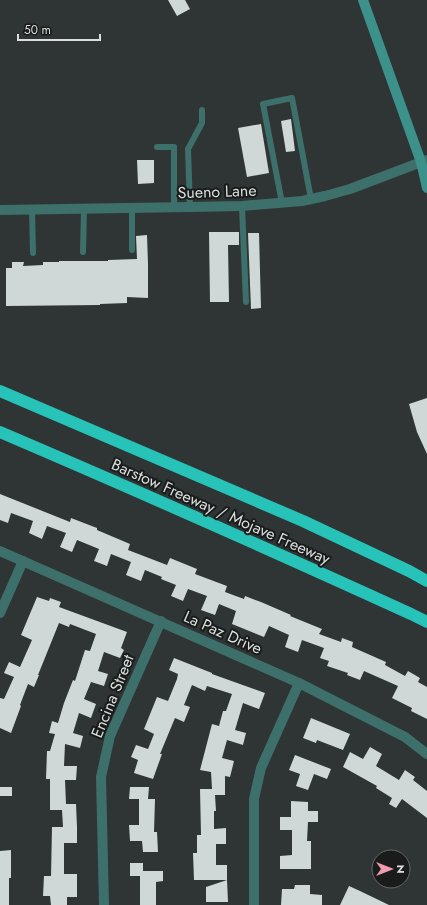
<svg xmlns="http://www.w3.org/2000/svg" width="427" height="905" font-family="Jost,sans-serif">
	<style>
		.building { fill: #cfd8d7 }
		.lines { fill: none; stroke-linecap: round; stroke-linejoin: round }
		.lane { stroke: #3e706b; stroke-width: 6 }
		.street { stroke: #3e706b; stroke-width: 10 }
		.secondary { stroke: #3c918a; stroke-width: 10 }
		.highway { stroke: #27c2b8; stroke-width: 12 }
		.labels { text-anchor: middle; stroke-width: 4; stroke-linejoin: round; paint-order: stroke }
		.street-label { font-size: 16px; fill: #dadfde; stroke: #191c1b }
	</style>
	<rect width="100%" height="100%" fill="#2e3534"/>
	<g class="building">
		<polygon points="168,0 185,0 190,9 177,16"/>
		<polygon points="291,119 295,151 286,152 281,121"/>
		<polygon points="261,124 269,173 247,177 238,128"/>
		<polygon points="137,160 154,160 154,183 138,184"/>
		<polygon points="209,232 239,232 239,245 228,245 229,302 210,302"/>
		<polygon points="248,233 259,233 261,308 251,309"/>
		<polygon points="147,235 148,264 148,298 127,297 127,303 100,304 100,305 6,306 6,268 12,268 12,262 24,262 23,266 43,265 43,262 59,262 59,261 108,261 108,260 137,259 136,236"/>
		<polygon points="427,398 427,454 417,432 409,404"/>
		<polygon points="0,494 70,522 71,518 97,528 97,530 130,544 128,550 167,565 170,558 197,569 195,574 227,586 225,592 244,599 245,596 261,602 291,615 290,616 322,629 319,634 341,642 342,638 353,642 352,647 386,662 385,665 405,676 408,671 420,678 418,682 427,687 427,719 411,711 412,708 392,698 398,686 364,671 360,680 347,675 348,673 327,666 329,661 320,658 324,648 302,640 298,652 285,647 289,635 269,626 264,637 232,624 236,611 219,604 215,615 201,610 207,596 188,589 183,601 171,596 176,585 161,579 162,577 145,570 141,581 126,575 131,562 111,554 107,566 94,561 99,549 77,540 72,552 60,547 66,533 47,526 42,539 29,533 33,521 11,513 8,523 0,520"/>
		<polygon points="37,597 49,601 50,598 61,602 59,607 127,632 121,648 124,650 120,658 104,652 98,671 108,674 104,686 91,682 84,699 96,704 91,718 79,713 73,733 83,736 80,748 65,744 64,766 77,766 76,780 65,780 66,804 76,804 77,827 77,843 64,843 64,874 77,874 77,897 67,897 67,905 51,905 50,896 43,896 44,876 51,876 52,827 63,827 62,810 50,810 50,779 46,779 47,751 50,751 55,734 49,733 52,721 58,723 64,703 73,680 75,681 85,650 90,651 96,634 70,624 69,627 59,623 38,675 39,675 34,687 28,684 20,705 21,706 11,733 0,728 0,698 4,699 14,677 4,673 9,662 20,667 32,640 21,635"/>
		<polygon points="174,658 212,673 212,674 265,693 259,709 243,703 235,730 246,733 243,745 227,740 222,758 234,761 230,777 225,776 225,795 215,795 216,811 214,811 214,829 226,828 226,844 216,844 216,865 227,865 227,880 194,880 193,853 197,853 197,835 201,835 200,789 212,789 211,772 200,770 212,724 219,726 223,711 226,711 232,694 207,686 205,691 192,685 184,705 190,707 184,722 175,718 160,754 162,754 153,779 134,773 138,760 131,757 136,745 148,749 154,734 144,729 157,697 168,701 177,679 178,674 169,670"/>
		<polygon points="311,718 350,734 343,750 317,740 316,743 303,738"/>
		<polygon points="370,747 382,754 376,766 399,780 405,770 415,777 413,780 427,791 427,818 402,799 396,808 389,804 392,798 376,788 377,786 343,767 350,752 363,759"/>
		<polygon points="295,755 331,769 327,779 314,774 308,790 296,786 300,774 289,770"/>
		<rect x="0" y="787" width="12" height="9"/>
		<polygon points="130,787 149,787 148,799 155,799 154,832 157,832 158,852 143,852 142,841 130,841 129,825 139,825 139,799 129,799"/>
		<polygon points="291,801 308,802 308,811 318,811 318,822 308,822 307,841 311,841 311,869 280,869 280,856 292,855 292,830 280,830 280,817 291,817"/>
		<polygon points="11,850 11,878 9,878 9,905 0,905 0,851"/>
		<polygon points="130,863 143,863 143,871 163,871 163,881 156,882 156,905 140,905 140,876 130,876"/>
		<polygon points="227,880 228,902 206,902 206,887"/>
		<polygon points="295,885 310,885 310,894 322,895 322,905 281,905 282,889 294,889"/>
		<polygon points="349,886 360,891 389,905 340,905"/>
	</g>
	<g class="lines">
		<g class="lane">
			<polyline points="157,147 174,147 174,208"/>
			<polyline points="282,203 263,104 292,98 311,199"/>
			<polyline points="242,206 246,302"/>
			<polyline points="190,207 188,149 202,123 202,110"/>
			<polyline points="32,209 33,253"/>
			<polyline points="132,250 132,208"/>
			<polyline points="83,252 84,209"/>
		</g>
		<g class="street">
			<polyline points="0,210 190,207 242,206 302,201 325,196 350,189 427,160"/>
			<polyline points="0,551 299,683 405,737 427,754"/>
			<polyline points="0,613 23,561"/>
			<polyline points="104,905 101,777 110,736 161,621"/>
			<polyline points="254,905 254,799 261,768 299,683"/>
		</g>
		<polyline class="secondary" points="363,0 421,162 427,188"/>
		<g class="highway">
			<polyline points="0,391 303,521 409,571 427,581"/>
			<path d="M0,432c138,59 275,120 411,182l16,8"/>
		</g>
	</g>
	<g class="labels">
		<g class="street-label">
			<text transform="translate(217 191) rotate(-2)" y="6">Sueno Lane</text>
			<text transform="translate(221 511) rotate(24)" y="6">Barstow Freeway / Mojave Freeway</text>
			<text transform="translate(223 632) rotate(24)" y="6">La Paz Drive</text>
			<text transform="translate(112 696) rotate(-68)" y="6">Encina Street</text>
		</g>
	</g>
	<g transform="translate(391 869) rotate(90)"><circle r="19" fill="#191c1b" stroke="#666a69"/>
	<path d="M0-3L7 15L0 10L-7 15Z" fill="#f29aac"/>
	<text y="-6" font-size="11" font-weight="bold" text-anchor="middle" fill="#dadfde">N</text>
	</g>
	<path d="M18 34v6h82v-6" fill="none" stroke="#dadfde" stroke-width="2"/>
	<text x="24" y="34" font-size="12" fill="#dadfde" stroke="#191c1b" stroke-width="3" paint-order="stroke">50 m</text>
</svg>
